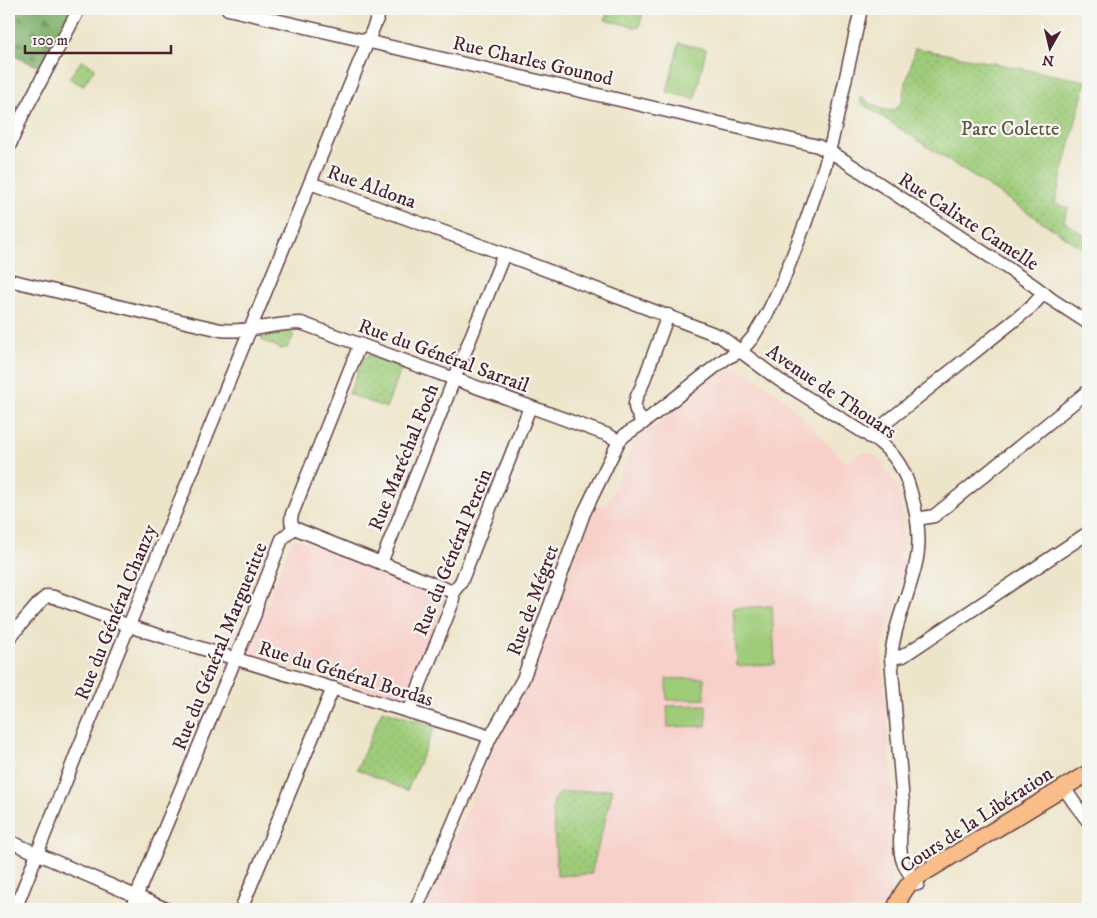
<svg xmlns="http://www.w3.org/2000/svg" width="1097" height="918" font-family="'IM FELL DW Pica',serif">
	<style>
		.built { fill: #f7d0c9 }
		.green { fill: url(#green-dots); stroke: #747652 }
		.forest { fill: url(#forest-firs); stroke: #64684a }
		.pitch { fill: #9ecc79; stroke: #747652 }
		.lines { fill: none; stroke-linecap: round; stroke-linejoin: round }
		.minor-casing { stroke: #623d43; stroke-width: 15 }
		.major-casing { stroke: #623d43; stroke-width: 19 }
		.minor { stroke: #fff; stroke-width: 12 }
		.major { stroke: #f8bd89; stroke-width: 16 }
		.labels { text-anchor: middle; stroke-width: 4.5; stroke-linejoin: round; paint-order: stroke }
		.street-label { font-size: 20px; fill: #4a1f2b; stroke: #f6f6f2 }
		.park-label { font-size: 20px; fill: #635342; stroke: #f6f6f2 }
	</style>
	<defs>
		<pattern id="green-dots" width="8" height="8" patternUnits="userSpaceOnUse" patternTransform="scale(1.25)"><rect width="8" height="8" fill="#9ecc79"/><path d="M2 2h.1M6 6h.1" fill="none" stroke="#8aaf69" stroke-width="1.8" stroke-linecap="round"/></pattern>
		<pattern id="forest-firs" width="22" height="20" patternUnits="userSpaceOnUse" patternTransform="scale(1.25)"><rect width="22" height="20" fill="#7eb069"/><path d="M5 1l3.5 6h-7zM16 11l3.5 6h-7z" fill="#698f57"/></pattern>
	</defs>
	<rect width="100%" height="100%" fill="#f6f6f2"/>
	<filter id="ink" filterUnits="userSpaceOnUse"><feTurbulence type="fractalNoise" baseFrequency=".02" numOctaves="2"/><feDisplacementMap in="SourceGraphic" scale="10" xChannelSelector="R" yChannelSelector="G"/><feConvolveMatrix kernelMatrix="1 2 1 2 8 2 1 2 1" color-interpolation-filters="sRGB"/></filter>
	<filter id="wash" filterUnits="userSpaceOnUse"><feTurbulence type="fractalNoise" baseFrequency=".0096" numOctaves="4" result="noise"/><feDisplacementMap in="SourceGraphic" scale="20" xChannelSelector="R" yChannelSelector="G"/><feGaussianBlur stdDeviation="1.12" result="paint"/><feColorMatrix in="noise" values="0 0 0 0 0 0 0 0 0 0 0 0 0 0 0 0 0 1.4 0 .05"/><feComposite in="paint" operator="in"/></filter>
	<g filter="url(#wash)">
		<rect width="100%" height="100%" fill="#ede5c9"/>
		<g class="built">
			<polygon points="735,368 741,369 778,393 847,463 859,453 865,452 870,453 881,462 895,483 903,515 904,534 902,552 897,552 897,559 908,560 883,643 882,657 894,802 889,826 892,893 890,901 886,909 424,909 501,731 534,673 589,521 595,507 606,506 636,439 650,427 656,426 676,411 679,405 717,374"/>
			<polygon points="297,539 441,595 444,604 407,698 400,701 252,655 248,649 291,542"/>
		</g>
		<g class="green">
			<polygon points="608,9 644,9 639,28 605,20"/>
			<path d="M915,48l171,33 -31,122 13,5 -4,13 24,17v14l-227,-149v-6c13,7 29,23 40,6z"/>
			<polygon points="82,60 95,68 83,86 69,78"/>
			<polygon points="286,330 290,331 293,334 293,337 287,348 281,349 262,340 262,334"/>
			<polygon points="370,355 402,367 386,408 349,394 363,358"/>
			<polygon points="382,710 435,726 407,791 357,769"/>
			<path d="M613,789l-22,85 -34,2 -4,-68c0,-9 4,-15 13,-16z"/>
		</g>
		<polygon class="forest" points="9,9 70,9 42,68 9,54"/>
		<g class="pitch">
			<polygon points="679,43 706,49 695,99 667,92"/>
			<polygon points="772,606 775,664 737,666 733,608"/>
			<polygon points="704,678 705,699 667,700 666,679"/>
			<polygon points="706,705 706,726 668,727 667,706"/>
		</g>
	</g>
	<g filter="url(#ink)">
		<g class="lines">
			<defs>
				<g id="minor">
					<polyline points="228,9 818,146 839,157 1033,285 1051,299 1088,323"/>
					<polyline points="9,147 22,116 79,9"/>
					<polyline points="310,183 381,9"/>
					<path d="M9,280l142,34 70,16c27,3 53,-7 80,-7l307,112 11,6"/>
					<path d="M643,423c-10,-15 -11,-19 -2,-35l27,-73"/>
					<polyline points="870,437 878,429 1031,307 1044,293"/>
					<polyline points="917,519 934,516 1088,391"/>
					<path d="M294,528c-4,-5 -3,-9 -2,-14l68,-170"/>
					<polyline points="294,528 453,592"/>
					<polyline points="381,563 504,254"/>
					<polyline points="9,638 41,601 47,596 54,597 138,629 482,734 490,738"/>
					<polyline points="891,658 903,656 1088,533"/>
					<polyline points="409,712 452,604 453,598 453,592 461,582 530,407"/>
					<polyline points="1064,788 1075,804 1088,821"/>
					<polyline points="9,841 47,858 166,909"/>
					<path d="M13,909l5,-7 60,-152 232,-567 194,71 216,82 59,44 100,62c17,13 27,31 32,51 6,21 10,43 6,65 -6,33 -23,65 -26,100l12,145c-1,17 -6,43 0,59 3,9 9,15 15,22"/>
					<polyline points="131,909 239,650 255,614 258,600 282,539 294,528"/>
					<polyline points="241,909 333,688"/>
					<polyline points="416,909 490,738 523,679 584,513 619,441 625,435 643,423 725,359 741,351 753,337 768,312 782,283 805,224 825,165 832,140 861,9"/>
				</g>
				<path id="major" d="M895,909c5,-11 9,-21 19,-30l174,-106"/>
			</defs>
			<use href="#minor" class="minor-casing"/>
			<use href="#major" class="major-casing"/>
			<use href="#minor" class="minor"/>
			<use href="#major" class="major"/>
		</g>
	</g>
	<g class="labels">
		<g class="street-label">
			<text transform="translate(533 60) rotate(13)" y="7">Rue Charles Gounod</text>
			<text transform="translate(372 186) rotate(20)" y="7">Rue Aldona</text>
			<text transform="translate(969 221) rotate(33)" y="7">Rue Calixte Camelle</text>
			<text transform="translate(444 355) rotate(20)" y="7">Rue du Général Sarrail</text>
			<text transform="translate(832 391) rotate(34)" y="7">Avenue de Thouars</text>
			<text transform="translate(403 457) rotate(-68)" y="7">Rue Maréchal Foch</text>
			<text transform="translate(452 552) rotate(-68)" y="7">Rue du Général Percin</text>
			<text transform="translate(532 600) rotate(-70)" y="7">Rue de Mégret</text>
			<text transform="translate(115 612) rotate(-68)" y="7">Rue du Général Chanzy</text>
			<text transform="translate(219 646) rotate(-68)" y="7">Rue du Général Margueritte</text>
			<text transform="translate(346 673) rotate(17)" y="7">Rue du Général Bordas</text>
			<text transform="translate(976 819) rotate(-33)" y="7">Cours de la Libération</text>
		</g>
		<g class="park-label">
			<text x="1010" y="135">Parc Colette</text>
		</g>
	</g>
	<rect width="1097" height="918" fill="none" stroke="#f6f6f2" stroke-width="30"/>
	<g transform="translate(1050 48) rotate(188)" stroke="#f6f6f2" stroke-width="4" paint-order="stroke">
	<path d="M0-4L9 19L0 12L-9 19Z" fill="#4a1f2b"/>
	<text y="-8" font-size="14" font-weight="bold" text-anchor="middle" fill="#4a1f2b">N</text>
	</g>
	<path d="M25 45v8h146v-8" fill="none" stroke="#4a1f2b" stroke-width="2.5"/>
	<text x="32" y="45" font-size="15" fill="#4a1f2b" stroke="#f6f6f2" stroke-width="4" paint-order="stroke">100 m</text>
</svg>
